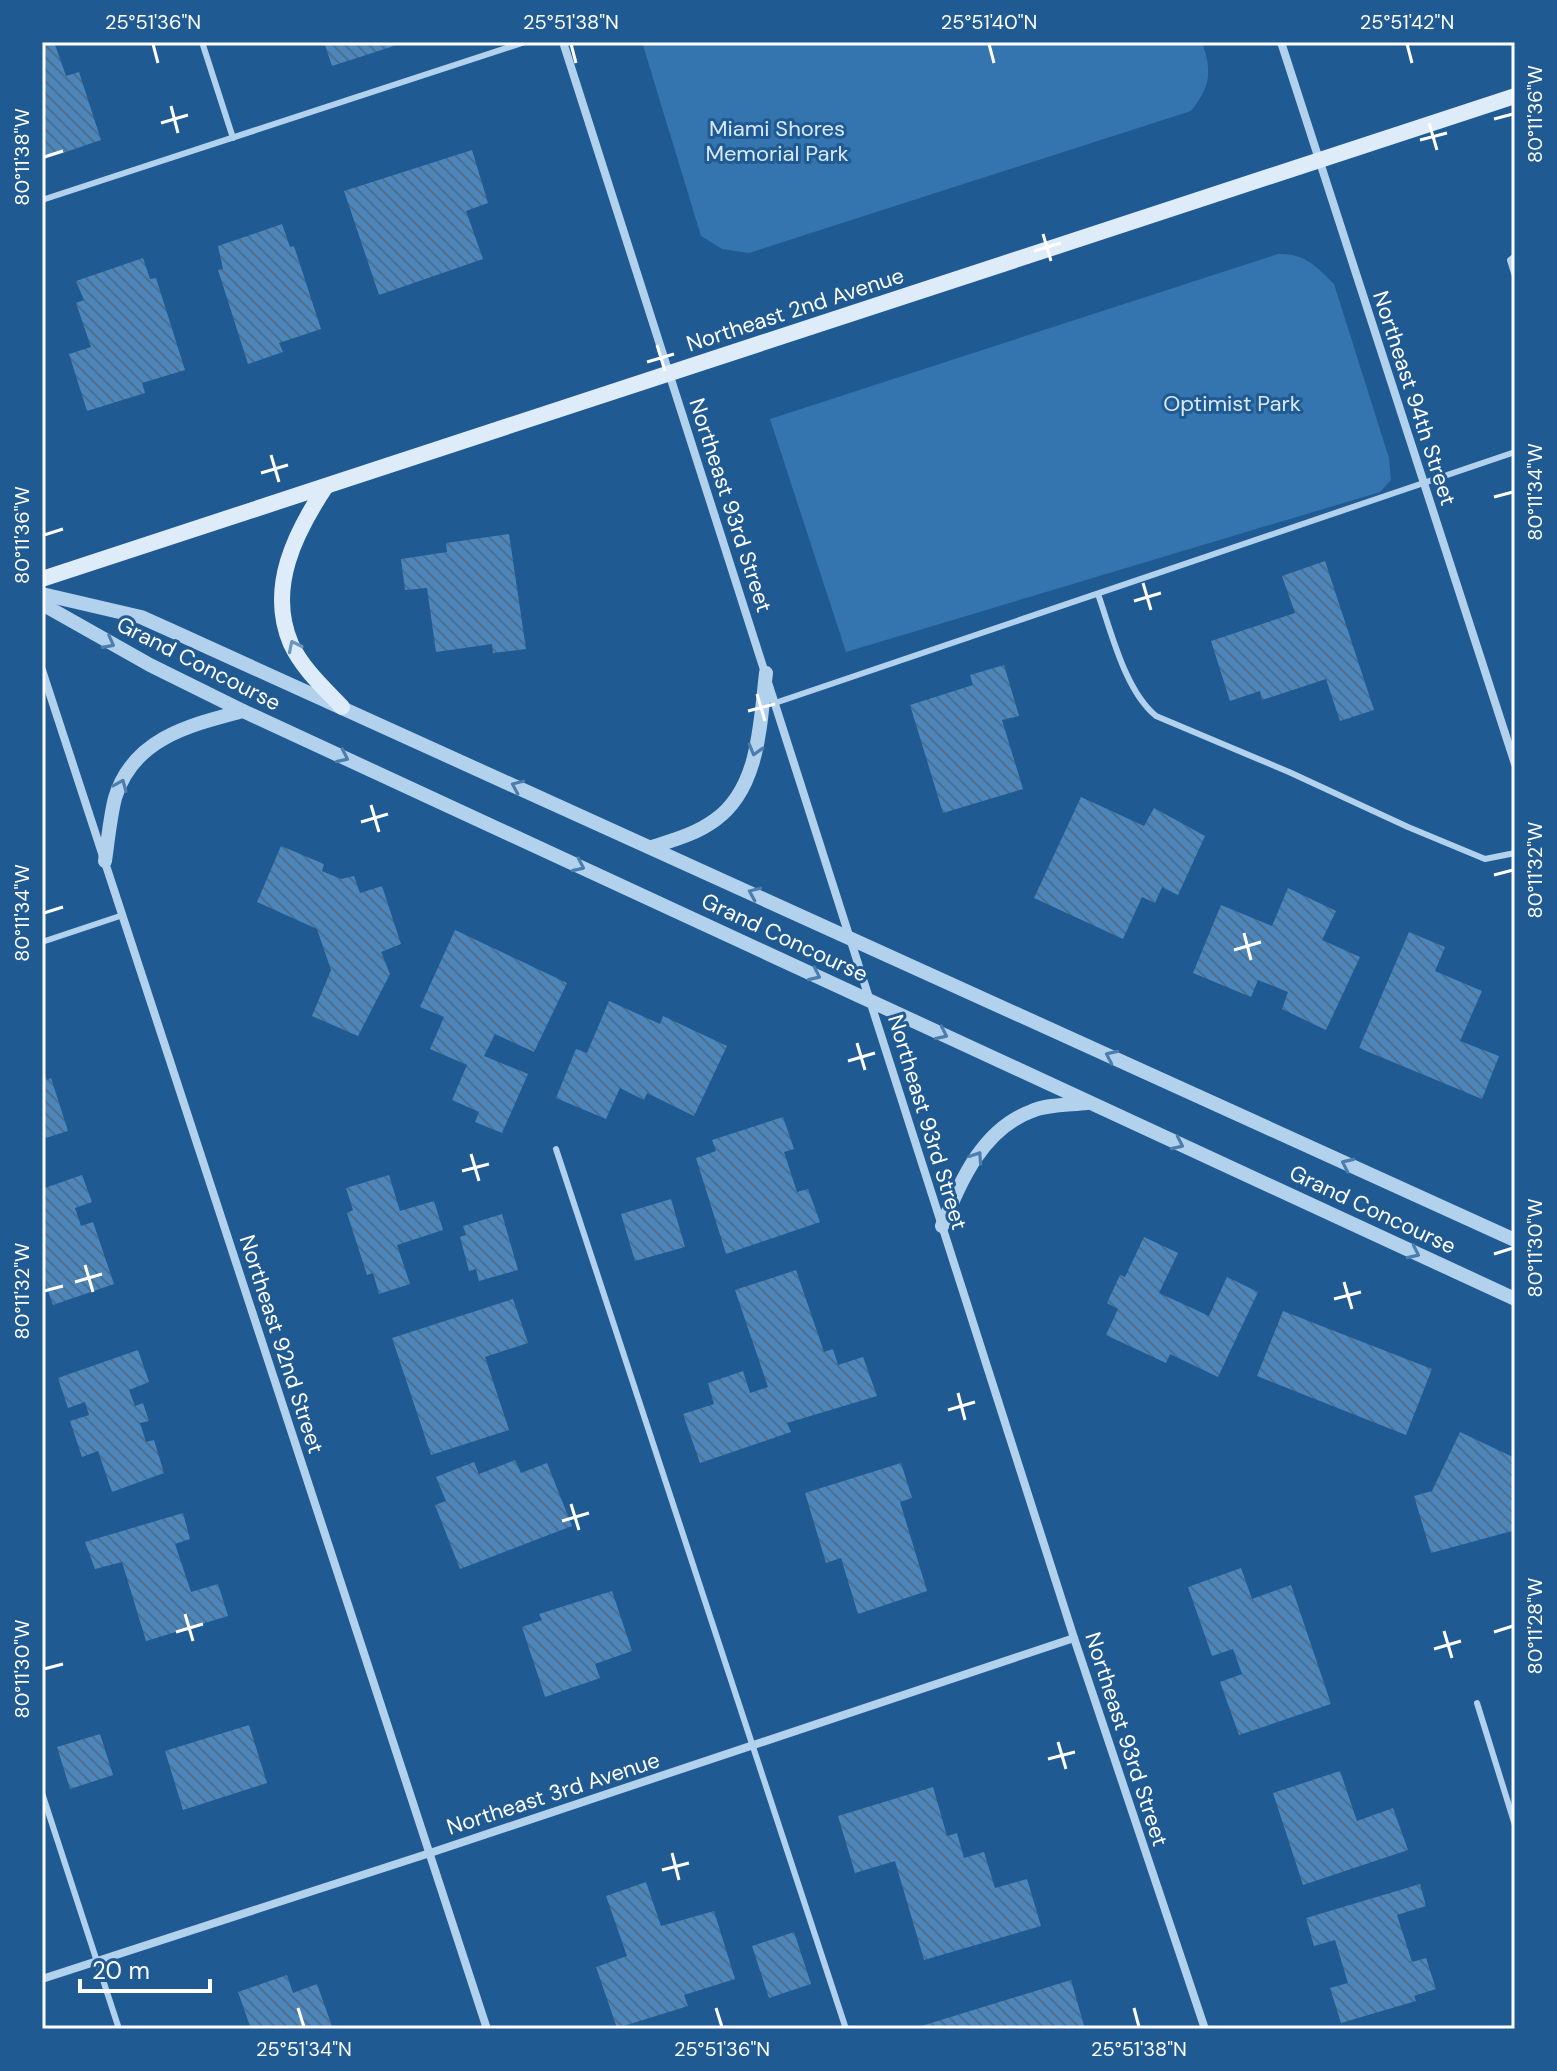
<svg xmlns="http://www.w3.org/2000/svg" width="1557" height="2071" font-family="'DM Sans',sans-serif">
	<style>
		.green { fill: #3474af }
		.building { fill: url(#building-back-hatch) }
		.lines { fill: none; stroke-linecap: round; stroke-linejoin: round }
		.service { stroke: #b2d1ed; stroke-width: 6 }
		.minor { stroke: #b2d1ed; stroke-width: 8 }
		.tertiary { stroke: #b2d1ed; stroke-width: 14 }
		.secondary { stroke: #deecfa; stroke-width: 16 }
		.oneway { stroke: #4c7ead }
		.oneway2 { stroke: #6c94bc }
		.ticks { fill: none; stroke: #fff; stroke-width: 3 }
		.labels { text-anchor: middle; stroke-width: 6; stroke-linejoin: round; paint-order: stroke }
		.park-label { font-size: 22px; fill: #d8e9fa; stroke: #205a92 }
		.street-label { font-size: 22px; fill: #fff; stroke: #205a92 }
		.neatline { fill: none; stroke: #fff; stroke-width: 3 }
		.ticks-label { font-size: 20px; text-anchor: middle; fill: #fff }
	</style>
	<defs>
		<pattern id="building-back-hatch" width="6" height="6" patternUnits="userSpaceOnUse" patternTransform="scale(2)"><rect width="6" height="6" fill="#4d86ba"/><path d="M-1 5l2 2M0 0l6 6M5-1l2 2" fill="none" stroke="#4d6f8e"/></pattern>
	</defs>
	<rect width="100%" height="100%" fill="#205a92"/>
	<g class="green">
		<path d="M642,42h560c10,30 9,44 -11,69l-442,142 -27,-4 -21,-13z"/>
		<path d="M1278,254c26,-1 38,12 56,30l55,174 2,22 -11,12 -534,160 -76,-233z"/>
	</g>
	<g class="building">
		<polygon points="42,42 54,42 66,76 79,72 101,140 42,160"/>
		<polygon points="324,42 403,42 403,43 332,66"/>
		<polygon points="472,150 488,203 466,211 483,259 379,295 344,191"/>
		<polygon points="282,224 290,247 294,246 321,329 279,343 283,352 248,364 218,270 223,269 218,246"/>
		<polygon points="143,258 150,279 156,278 185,370 142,383 145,393 87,411 69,354 91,347 76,303 84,300 76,281"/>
		<polygon points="509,534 526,649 493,653 492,644 436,652 427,588 405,590 401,559 447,552 446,543"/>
		<polygon points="1325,561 1374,710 1340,721 1326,679 1262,700 1260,691 1230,701 1211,641 1295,613 1282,576"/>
		<polygon points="1004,665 1019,716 1002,720 1023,789 943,813 910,705 973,685 970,675"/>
		<polygon points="1081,797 1144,826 1154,808 1205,836 1178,895 1162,887 1155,903 1142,897 1123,939 1034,898"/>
		<polygon points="281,846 324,864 322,871 341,879 354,876 360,893 382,886 401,944 381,952 390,974 358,1036 312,1016 331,970 317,929 257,902"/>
		<polygon points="1288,888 1336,911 1322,940 1360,957 1326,1030 1282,1009 1288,992 1258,980 1251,997 1193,973 1221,905 1272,926"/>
		<polygon points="455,930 567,983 534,1052 495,1034 484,1056 528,1074 502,1133 475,1122 479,1112 452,1100 467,1065 430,1049 444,1017 420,1007"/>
		<polygon points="1409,932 1445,947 1435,971 1482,991 1460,1041 1499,1056 1482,1099 1359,1048"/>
		<polygon points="609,1001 660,1024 663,1016 727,1046 694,1116 647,1093 644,1100 620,1088 606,1119 556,1098 576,1049 587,1053"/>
		<polygon points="42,1065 47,1080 51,1078 68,1131 42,1139"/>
		<polygon points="783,1117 794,1149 784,1152 797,1192 808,1189 820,1222 726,1254 696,1158 716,1151 712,1140"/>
		<polygon points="82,1175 92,1202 75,1208 81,1226 93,1222 114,1284 53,1305 42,1274 42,1189"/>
		<polygon points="389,1175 400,1211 434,1201 443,1230 397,1245 410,1284 379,1294 373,1273 367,1275 347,1213 353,1210 346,1188"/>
		<polygon points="671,1199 685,1247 635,1261 621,1214"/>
		<polygon points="502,1214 518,1270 479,1281 476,1269 469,1271 460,1237 466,1235 463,1226"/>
		<polygon points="1144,1237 1178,1253 1159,1293 1209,1316 1227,1277 1258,1292 1218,1377 1170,1354 1166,1363 1106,1335 1118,1309 1107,1303 1120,1275 1125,1277"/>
		<polygon points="796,1270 824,1352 833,1349 838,1365 863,1357 877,1396 787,1423 791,1432 700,1463 683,1414 714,1404 708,1383 743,1371 750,1393 768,1387 735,1290"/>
		<polygon points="513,1299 528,1343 485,1357 509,1430 431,1455 392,1338"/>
		<polygon points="1283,1311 1432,1369 1406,1435 1257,1376"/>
		<polygon points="138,1350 149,1382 129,1390 135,1406 143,1403 149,1421 140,1423 146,1442 154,1440 164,1473 112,1492 98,1451 82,1457 70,1421 89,1415 85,1402 68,1408 58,1378"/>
		<polygon points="1460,1432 1515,1458 1515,1532 1512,1531 1431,1553 1414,1496 1432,1491"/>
		<polygon points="515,1460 521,1473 547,1463 572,1526 460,1569 435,1505 446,1501 436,1477 474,1462 479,1474"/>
		<polygon points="901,1463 912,1498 900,1502 927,1591 858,1614 841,1558 826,1563 805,1493"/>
		<polygon points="183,1513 190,1539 175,1544 191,1592 218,1584 228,1616 146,1641 122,1562 95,1569 85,1542"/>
		<polygon points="1241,1568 1252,1599 1291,1585 1331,1704 1239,1735 1220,1682 1242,1674 1233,1649 1212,1656 1188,1587"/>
		<polygon points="612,1591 632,1651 595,1664 600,1678 545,1697 522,1627 542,1620 539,1614"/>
		<polygon points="249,1725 267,1783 183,1810 165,1751"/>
		<polygon points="100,1734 113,1775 70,1789 57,1747"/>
		<polygon points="1340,1771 1357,1821 1393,1808 1408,1850 1303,1885 1273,1793"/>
		<polygon points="933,1787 947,1836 957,1833 964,1858 984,1852 995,1888 1027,1879 1041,1926 924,1960 895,1861 855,1873 838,1816"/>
		<polygon points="646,1882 661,1926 714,1911 735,1979 684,1995 688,2006 617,2028 596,1967 627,1956 606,1896"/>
		<polygon points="1420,1884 1426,1906 1397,1915 1412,1962 1426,1958 1436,1989 1414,1996 1416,2001 1341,2023 1330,1988 1348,1983 1335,1940 1314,1946 1306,1918"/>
		<polygon points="794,1932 811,1984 769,1998 752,1946"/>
		<polygon points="287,1975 293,1993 317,1984 333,2029 251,2029 238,1992"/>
		<polygon points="1071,1980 1085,2029 915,2029 915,2028"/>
	</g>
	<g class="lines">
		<g class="service">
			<polyline points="202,42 233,138"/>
			<polyline points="42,200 525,42"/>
			<polyline points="1515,256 1510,260 1515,276"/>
			<path d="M1098,594c13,37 27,97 58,122l133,56 119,55 77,32 30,-6"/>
			<polyline points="775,703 1515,452"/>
			<polyline points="42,942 123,915"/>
			<polyline points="556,1149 846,2029"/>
			<polyline points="1477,1703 1515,1825"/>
			<polyline points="42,1793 119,2029"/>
		</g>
		<g class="minor">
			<polyline points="563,42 1074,1638 1205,2029"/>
			<polyline points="1281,42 1515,764"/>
			<polyline points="42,670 487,2029"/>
			<polyline points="42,1979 430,1853 1074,1638"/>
		</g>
		<g class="tertiary">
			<polyline points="42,594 141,617 170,630 1515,1240"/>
			<polyline points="42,604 150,665 243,711 1515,1299"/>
			<path d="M652,847c22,-7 44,-13 63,-27 45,-32 45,-98 51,-147"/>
			<path d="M105,861c3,-21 5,-43 10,-63 18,-60 75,-73 128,-87"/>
			<path d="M942,1226c19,-45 40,-97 90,-115 16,-7 38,-6 55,-8"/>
		</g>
		<g class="secondary">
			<path d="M326,486c-31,47 -59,102 -35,158 11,24 33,44 51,63"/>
			<polyline points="42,579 1515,96"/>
		</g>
	</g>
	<defs><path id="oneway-chevron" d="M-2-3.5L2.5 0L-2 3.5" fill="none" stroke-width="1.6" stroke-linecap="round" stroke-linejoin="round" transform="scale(2)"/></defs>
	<g class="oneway">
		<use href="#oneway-chevron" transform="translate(109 643) rotate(28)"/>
		<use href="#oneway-chevron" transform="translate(755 750) rotate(106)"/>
		<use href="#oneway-chevron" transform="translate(343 757) rotate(25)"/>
		<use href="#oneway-chevron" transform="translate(121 785) rotate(-67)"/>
		<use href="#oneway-chevron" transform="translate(517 786) rotate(-156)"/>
		<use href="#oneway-chevron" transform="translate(579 866) rotate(25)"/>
		<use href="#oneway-chevron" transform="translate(754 893) rotate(-156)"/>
		<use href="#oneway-chevron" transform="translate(815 975) rotate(25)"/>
		<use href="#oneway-chevron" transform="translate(942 1034) rotate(25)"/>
		<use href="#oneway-chevron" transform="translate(1111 1056) rotate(-155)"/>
		<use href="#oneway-chevron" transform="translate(1178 1144) rotate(25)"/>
		<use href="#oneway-chevron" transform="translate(977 1157) rotate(-56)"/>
		<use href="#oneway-chevron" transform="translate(1347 1164) rotate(-155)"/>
		<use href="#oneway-chevron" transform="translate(1414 1253) rotate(25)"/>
	</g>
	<use class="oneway2" href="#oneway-chevron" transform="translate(294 646) rotate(-116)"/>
	<path class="ticks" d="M153,44l5,19M571,44l5,19M989,44l5,19M1407,44l5,19M171,106l7,27M1494,119l19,-5M161,123l27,-8M1429,123l8,27M1420,140l27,-7M44,157l19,-6M1043,234l8,27M1034,251l27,-8M657,345l8,26M647,362l27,-8M271,455l8,27M261,473l27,-8M1494,497l19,-5M44,535l19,-6M1143,583l8,27M1134,601l27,-8M757,694l8,27M748,711l27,-7M371,805l8,27M361,822l27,-8M1494,875l19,-5M44,913l19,-6M1244,933l7,27M1234,950l27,-8M857,1043l8,27M848,1061l27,-8M471,1154l8,27M462,1171l27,-7M1494,1254l19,-6M85,1265l8,27M75,1282l27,-8M1344,1282l8,27M44,1291l19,-5M1334,1299l27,-7M958,1393l7,27M948,1410l27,-8M571,1504l8,26M562,1521l27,-8M185,1614l8,27M1444,1631l8,27M176,1632l27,-8M1494,1632l19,-6M1434,1649l27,-8M44,1669l19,-5M1058,1742l8,27M1048,1759l27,-7M672,1853l7,27M662,1870l27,-7M298,2008l6,19M716,2008l6,19M1134,2008l5,19"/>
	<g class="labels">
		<g class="park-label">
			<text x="777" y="136">Miami Shores<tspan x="777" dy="25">Memorial Park</tspan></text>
			<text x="1232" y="411">Optimist Park</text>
		</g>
		<g class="street-label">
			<text transform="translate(795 309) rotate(-18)" y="8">Northeast 2nd Avenue</text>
			<text transform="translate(1415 398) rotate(72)" y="8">Northeast 94th Street</text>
			<text transform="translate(731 505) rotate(72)" y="8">Northeast 93rd Street</text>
			<text transform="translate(199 663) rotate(27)" y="8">Grand Concourse</text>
			<text transform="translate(785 937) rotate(25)" y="8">Grand Concourse</text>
			<text transform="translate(928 1122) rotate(73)" y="8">Northeast 93rd Street</text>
			<text transform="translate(1373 1209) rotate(25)" y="8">Grand Concourse</text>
			<text transform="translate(282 1344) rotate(72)" y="8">Northeast 92nd Street</text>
			<text transform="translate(1127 1739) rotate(72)" y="8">Northeast 93rd Street</text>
			<text transform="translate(553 1793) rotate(-18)" y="8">Northeast 3rd Avenue</text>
		</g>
	</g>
	<rect width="1557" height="2071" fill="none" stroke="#205a92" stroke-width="88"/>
	<path d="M80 1979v12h130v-12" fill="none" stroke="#ffffff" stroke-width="4"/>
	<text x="92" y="1979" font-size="24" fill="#ffffff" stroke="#205a92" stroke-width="6" paint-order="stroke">20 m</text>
	<rect x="44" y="44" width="1469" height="1983" class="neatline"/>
	<g class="ticks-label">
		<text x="153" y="29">25°51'36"N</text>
		<text x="571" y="29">25°51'38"N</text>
		<text x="989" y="29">25°51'40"N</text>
		<text x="1407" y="29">25°51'42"N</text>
		<text transform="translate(1535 114) rotate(-90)" y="7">80°11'36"W</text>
		<text transform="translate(22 157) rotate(-90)" y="7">80°11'38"W</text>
		<text transform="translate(1535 492) rotate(-90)" y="7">80°11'34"W</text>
		<text transform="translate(22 535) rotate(-90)" y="7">80°11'36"W</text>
		<text transform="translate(1535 870) rotate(-90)" y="7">80°11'32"W</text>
		<text transform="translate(22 913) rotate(-90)" y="7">80°11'34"W</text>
		<text transform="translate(1535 1248) rotate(-90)" y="7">80°11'30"W</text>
		<text transform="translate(22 1291) rotate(-90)" y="7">80°11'32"W</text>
		<text transform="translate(1535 1626) rotate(-90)" y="7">80°11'28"W</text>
		<text transform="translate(22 1669) rotate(-90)" y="7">80°11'30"W</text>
		<text x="304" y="2056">25°51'34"N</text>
		<text x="722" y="2056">25°51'36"N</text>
		<text x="1139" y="2056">25°51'38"N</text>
	</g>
</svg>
